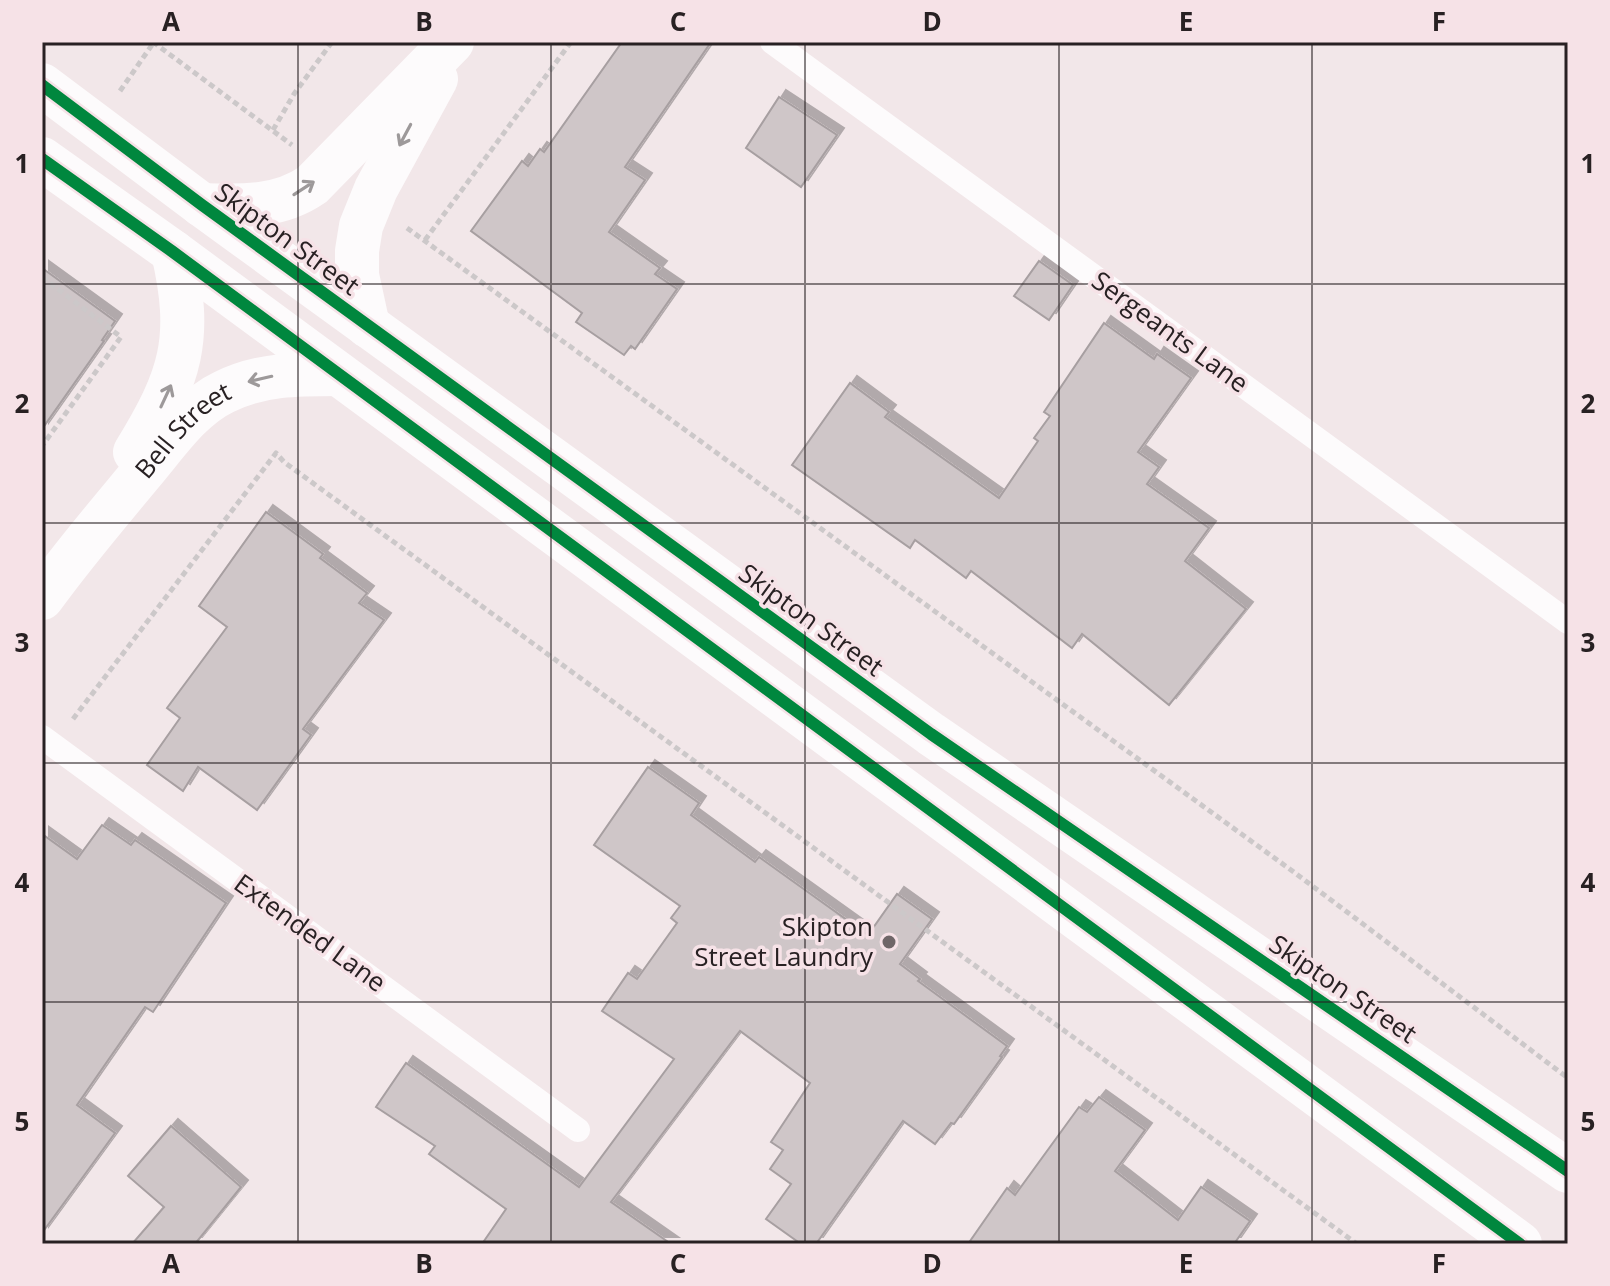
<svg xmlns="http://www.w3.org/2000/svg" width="1610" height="1286" font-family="'Open Sans',sans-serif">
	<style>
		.building { fill: #cfc6c8; stroke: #a79fa1; stroke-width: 2; filter: url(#shadow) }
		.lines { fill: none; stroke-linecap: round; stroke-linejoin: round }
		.path { stroke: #ccc8c9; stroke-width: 5; stroke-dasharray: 6 4; stroke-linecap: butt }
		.service { stroke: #fdfbfc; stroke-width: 24 }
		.minor { stroke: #fdfbfc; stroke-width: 44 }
		.trunk { stroke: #fdfbfc; stroke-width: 44 }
		.cycleway-casing { stroke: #f6e2e7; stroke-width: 17 }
		.cycleway { stroke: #00873e; stroke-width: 12 }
		.oneway { stroke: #9d999a }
		.grid { fill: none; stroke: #282123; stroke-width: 2; stroke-opacity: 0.55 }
		.poi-dot { fill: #6f6668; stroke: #f6e2e7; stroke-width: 3 }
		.labels { text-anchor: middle; stroke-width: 7; stroke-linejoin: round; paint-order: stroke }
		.street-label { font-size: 26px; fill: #282123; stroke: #f6e2e7 }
		.poi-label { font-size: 26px; fill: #282123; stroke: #f6e2e7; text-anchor: end }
		.neatline { fill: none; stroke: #282123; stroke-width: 3 }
		.grid-label { font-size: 26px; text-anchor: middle; font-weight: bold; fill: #282123 }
	</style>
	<defs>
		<filter id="shadow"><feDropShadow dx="7" dy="-7" stdDeviation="0" flood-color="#0004"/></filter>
	</defs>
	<rect width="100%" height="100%" fill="#f2e7e9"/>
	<g class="building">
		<polygon points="622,42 711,42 625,167 645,180 609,232 660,268 655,274 677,289 635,349 631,346 624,355 576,322 582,313 471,231 522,161 528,166 540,149 544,152"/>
		<polygon points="779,97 837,135 801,187 746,148"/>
		<polygon points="1039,261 1073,285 1049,320 1014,296"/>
		<polygon points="42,268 115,321 102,340 104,341 42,429"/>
		<polygon points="1104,323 1154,359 1157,354 1191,378 1138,452 1159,467 1147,484 1209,528 1185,561 1246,609 1169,705 1082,634 1072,648 971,571 966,578 915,540 910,548 792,465 850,383 889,412 885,417 999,498 1038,441 1034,438 1050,416 1044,412"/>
		<polygon points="266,512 323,554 320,558 367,593 359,603 384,620 303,729 311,735 257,810 198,767 183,791 147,765 180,718 167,708 227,627 199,606"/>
		<polygon points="648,767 699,803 691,815 755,862 759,857 868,935 897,894 932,919 900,964 920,979 918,981 1007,1046 1000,1056 1002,1057 954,1124 951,1123 935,1144 903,1121 816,1244 801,1244 766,1219 791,1184 770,1169 783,1150 771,1142 810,1083 740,1031 611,1202 671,1244 482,1244 506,1209 429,1154 435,1146 376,1107 406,1063 579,1187 674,1059 602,1011 628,973 637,979 677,923 671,918 680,906 594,845"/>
		<polygon points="102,825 131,845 135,840 226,903 153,1012 145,1007 77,1105 115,1133 42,1233 42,834 77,859"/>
		<polygon points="1099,1097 1145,1130 1115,1171 1178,1220 1201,1187 1250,1221 1234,1244 968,1244 1007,1188 1015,1195 1079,1107 1087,1112"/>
		<polygon points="171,1126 241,1187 195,1244 132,1244 164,1207 128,1176"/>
	</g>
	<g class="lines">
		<g class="path">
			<polyline points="153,42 292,145"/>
			<polyline points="120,91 154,42"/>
			<polyline points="273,130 294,94 332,42"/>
			<polyline points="407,228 1291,870 1568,1078"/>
			<polyline points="425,240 571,42"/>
			<polyline points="42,277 121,337 42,446"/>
			<polyline points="73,719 276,453 284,462 1357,1244"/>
		</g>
		<g class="service">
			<polyline points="772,42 1568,622"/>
			<polyline points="42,737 578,1130"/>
		</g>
		<g class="minor">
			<path d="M202,205c39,1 77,3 110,-20l140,-143"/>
			<polyline points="368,326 357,275 357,251 361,226 376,189 436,79"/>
			<path d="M135,452c46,-75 58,-113 38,-200"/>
			<path id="s1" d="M42,598c31,-43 66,-84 100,-125 24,-28 48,-65 82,-81 36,-18 74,-18 114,-18"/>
		</g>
		<g class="trunk">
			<polyline points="42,85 202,205 931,734 1568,1171"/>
			<polyline points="42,159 173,252 1520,1244"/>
		</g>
		<defs>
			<g id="cycleway">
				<polyline points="42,85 202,205 931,734 1568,1171"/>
				<polyline points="42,159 173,252 1520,1244"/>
			</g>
		</defs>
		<use href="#cycleway" class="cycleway-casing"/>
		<use href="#cycleway" class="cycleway"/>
	</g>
	<defs><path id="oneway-shaft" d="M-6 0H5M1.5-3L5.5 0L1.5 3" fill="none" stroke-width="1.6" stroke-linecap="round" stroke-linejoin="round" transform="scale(2)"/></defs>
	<g class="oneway">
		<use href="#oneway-shaft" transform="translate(405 135) rotate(118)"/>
		<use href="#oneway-shaft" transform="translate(304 188) rotate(-33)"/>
		<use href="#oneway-shaft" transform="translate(260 379) rotate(167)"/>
		<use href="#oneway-shaft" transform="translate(166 396) rotate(-65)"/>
	</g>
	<path class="grid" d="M298,42v1202M551,42v1202M805,42v1202M1059,42v1202M1312,42v1202M42,284h1526M42,523h1526M42,763h1526M42,1002h1526"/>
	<circle class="poi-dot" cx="889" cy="942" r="8"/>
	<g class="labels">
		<g class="street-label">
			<text transform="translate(287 239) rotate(36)" y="9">Skipton Street</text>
			<text transform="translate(1170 332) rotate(36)" y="9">Sergeants Lane</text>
			<text dy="9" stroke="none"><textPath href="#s1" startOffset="220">Bell Street</textPath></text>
			<text transform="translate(811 620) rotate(36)" y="9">Skipton Street</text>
			<text transform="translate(310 933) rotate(36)" y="9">Extended Lane</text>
			<text transform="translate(1343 989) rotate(34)" y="9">Skipton Street</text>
		</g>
		<g class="poi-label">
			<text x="873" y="936">Skipton<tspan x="873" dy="30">Street Laundry</tspan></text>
		</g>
	</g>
	<rect width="1610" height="1286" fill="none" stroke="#f6e2e7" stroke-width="88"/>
	<rect x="44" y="44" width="1522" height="1198" class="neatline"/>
	<g class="grid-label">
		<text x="171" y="31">A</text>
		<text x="424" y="31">B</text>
		<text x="678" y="31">C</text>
		<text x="932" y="31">D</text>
		<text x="1186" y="31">E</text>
		<text x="1439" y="31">F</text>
		<text x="22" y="173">1</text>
		<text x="1588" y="173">1</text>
		<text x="22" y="413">2</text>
		<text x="1588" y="413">2</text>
		<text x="22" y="652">3</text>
		<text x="1588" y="652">3</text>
		<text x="22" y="892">4</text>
		<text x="1588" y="892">4</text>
		<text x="22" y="1131">5</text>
		<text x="1588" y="1131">5</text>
		<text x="171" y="1273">A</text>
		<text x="424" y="1273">B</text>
		<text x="678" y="1273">C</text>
		<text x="932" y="1273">D</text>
		<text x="1186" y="1273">E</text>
		<text x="1439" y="1273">F</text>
	</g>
</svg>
